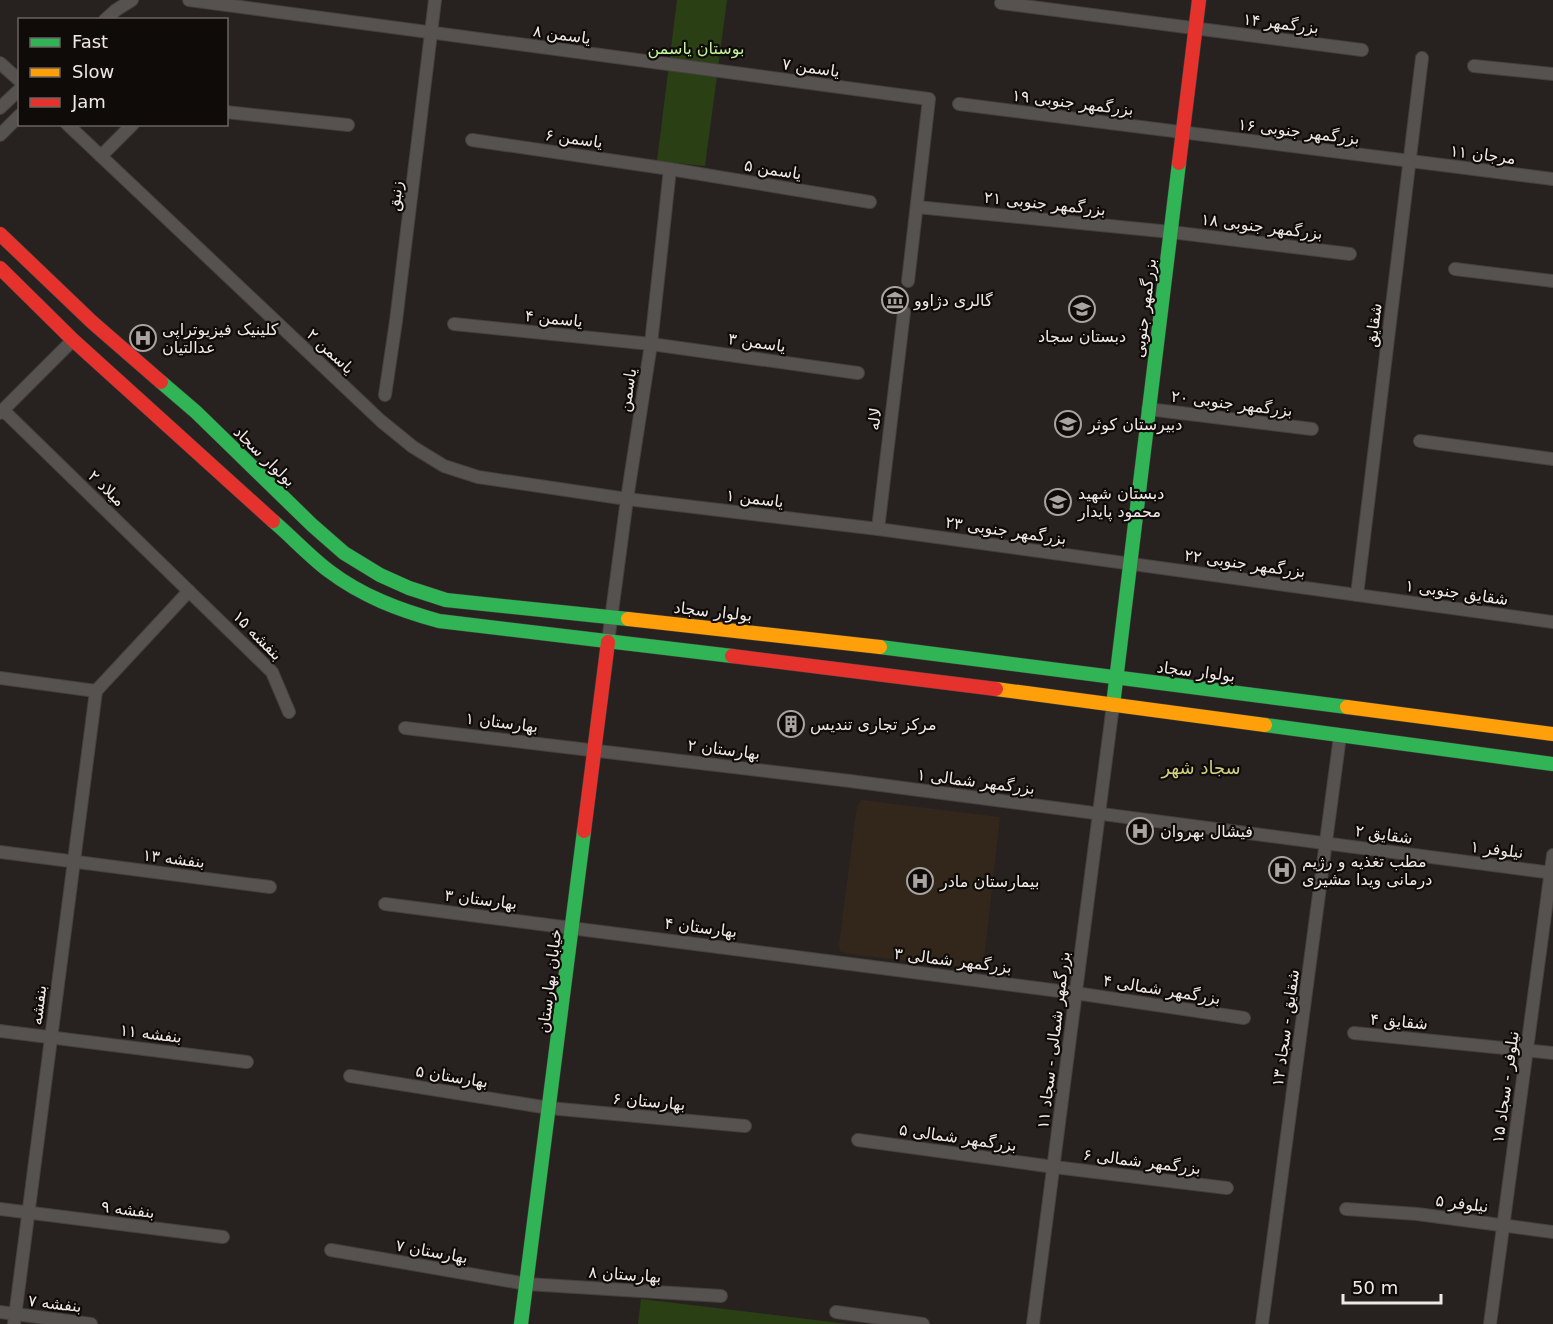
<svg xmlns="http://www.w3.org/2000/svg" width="1553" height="1324" font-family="'DejaVu Sans',Vazirmatn,sans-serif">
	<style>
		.medical { fill: #32271a }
		.green { fill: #2a3f14 }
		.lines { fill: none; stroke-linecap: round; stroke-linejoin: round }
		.street-casing { stroke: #44403e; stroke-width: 14 }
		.fast-casing { stroke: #44403e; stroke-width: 15 }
		.slow-casing { stroke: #44403e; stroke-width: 15 }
		.jam-casing { stroke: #44403e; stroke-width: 15 }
		.street { stroke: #565250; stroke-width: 12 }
		.fast { stroke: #30b455; stroke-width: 14 }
		.slow { stroke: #ff9f0a; stroke-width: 14 }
		.jam { stroke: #e5322d; stroke-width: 14 }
		.labels { text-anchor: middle; stroke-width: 4.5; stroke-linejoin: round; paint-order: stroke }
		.street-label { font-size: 16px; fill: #efe9e6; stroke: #0f0b09 }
		.park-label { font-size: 16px; fill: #c3f49b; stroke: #0f0b09 }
		.poi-label { font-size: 16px; fill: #efe9e6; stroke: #0f0b09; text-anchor: start }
		.neighbourhood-label { font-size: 18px; fill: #d1d082; stroke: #0f0b09 }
	</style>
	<rect width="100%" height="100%" fill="#272220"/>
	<polygon class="medical" points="862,800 1000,817 983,969 847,954 840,951 839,944 857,806"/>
	<g class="green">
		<polygon points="677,0 727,0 705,166 657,161"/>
		<polygon points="641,1299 848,1324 638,1324"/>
	</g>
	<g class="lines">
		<defs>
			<g id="street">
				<polyline points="189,0 929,99 908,281"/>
				<polyline points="1001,3 1362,50"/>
				<polyline points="105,20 116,10 132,0"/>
				<polyline points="0,63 20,81"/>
				<polyline points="1474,66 1553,74"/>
				<polyline points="959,104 1553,179"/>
				<polyline points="0,108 20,89"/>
				<polyline points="226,112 348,125"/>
				<polyline points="67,124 381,421 413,447 444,466 478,477 627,499 878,529 1553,622"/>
				<polyline points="0,135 20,115"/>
				<polyline points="472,140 670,169 870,202"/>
				<polyline points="101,156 133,124"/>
				<polyline points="917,207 1171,232 1350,254"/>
				<polyline points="1455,269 1553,281"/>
				<polyline points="454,324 651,344 858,373"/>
				<polyline points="385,395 396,321 435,0"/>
				<polyline points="1148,409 1312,429"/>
				<polyline points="3,410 272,672 289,712"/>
				<polyline points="0,413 73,340"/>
				<polyline points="1420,441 1553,459"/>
				<polyline points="878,529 904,312"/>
				<polyline points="1357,595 1422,58"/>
				<polyline points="608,642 627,499 651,344 670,169"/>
				<polyline points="0,678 96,691"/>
				<polyline points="96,691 189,591"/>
				<polyline points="405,728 850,781 1553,873"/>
				<polyline points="0,852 270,887"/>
				<polyline points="385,904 1075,993 1244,1018"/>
				<polyline points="0,1031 247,1062"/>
				<polyline points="1354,1033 1553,1053"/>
				<polyline points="350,1076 549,1108 745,1126"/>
				<polyline points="858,1140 1054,1167 1227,1188"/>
				<polyline points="0,1209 223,1237"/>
				<polyline points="1346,1209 1417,1214 1553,1232"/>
				<polyline points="331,1250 527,1284 721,1296"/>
				<polyline points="0,1312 91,1324"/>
				<polyline points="836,1312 923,1324"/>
				<polyline points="14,1324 96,691"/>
				<polyline points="1033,1324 1113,705"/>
				<polyline points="1262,1324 1340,736"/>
				<polyline points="1490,1324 1553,855"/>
			</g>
			<g id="fast">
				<polyline points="161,382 196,412 312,525 344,553 380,575 409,588 446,600 628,619"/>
				<path d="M273,521c19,16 36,35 56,50 33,25 70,39 110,50l293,35"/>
				<polyline points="880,647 1347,707"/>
				<polyline points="1113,705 1179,163"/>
				<polyline points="1265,725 1553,764"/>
				<polyline points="521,1324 584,831"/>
			</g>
			<g id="slow">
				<polyline points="628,619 880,647"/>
				<polyline points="996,689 1265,725"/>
				<polyline points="1347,707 1553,734"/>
			</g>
			<g id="jam">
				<polyline points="1179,163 1199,0"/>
				<polyline points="0,234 92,322 161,382"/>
				<polyline points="0,268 73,340 273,521"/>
				<polyline points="732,656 996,689"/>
				<polyline points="584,831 608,642"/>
			</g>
		</defs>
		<use href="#street" class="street-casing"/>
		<use href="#fast" class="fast-casing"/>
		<use href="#slow" class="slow-casing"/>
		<use href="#jam" class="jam-casing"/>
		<use href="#street" class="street"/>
		<use href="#fast" class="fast"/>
		<use href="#slow" class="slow"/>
		<use href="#jam" class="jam"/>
	</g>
	<defs>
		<symbol id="museum-ring" viewBox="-11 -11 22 22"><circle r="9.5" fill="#0f0b09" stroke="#a9a3a1" stroke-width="1.5"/><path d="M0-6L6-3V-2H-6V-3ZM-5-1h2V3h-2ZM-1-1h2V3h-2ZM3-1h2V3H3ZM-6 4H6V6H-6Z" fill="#a9a3a1"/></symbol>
		<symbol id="school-ring" viewBox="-11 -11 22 22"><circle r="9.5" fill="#0f0b09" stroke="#a9a3a1" stroke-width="1.5"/><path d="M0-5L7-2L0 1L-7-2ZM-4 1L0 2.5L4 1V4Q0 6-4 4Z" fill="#a9a3a1"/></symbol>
		<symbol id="hospital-ring" viewBox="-11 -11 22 22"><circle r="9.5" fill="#0f0b09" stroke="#a9a3a1" stroke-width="1.5"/><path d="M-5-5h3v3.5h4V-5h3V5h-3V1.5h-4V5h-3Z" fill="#a9a3a1"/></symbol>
		<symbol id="building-ring" viewBox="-11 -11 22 22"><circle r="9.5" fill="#0f0b09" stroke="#a9a3a1" stroke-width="1.5"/><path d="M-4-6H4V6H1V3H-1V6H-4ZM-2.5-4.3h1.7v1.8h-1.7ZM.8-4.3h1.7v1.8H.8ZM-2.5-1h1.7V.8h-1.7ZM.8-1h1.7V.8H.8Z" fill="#a9a3a1"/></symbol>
	</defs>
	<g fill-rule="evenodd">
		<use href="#museum-ring" x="880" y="285" width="30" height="30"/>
		<use href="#school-ring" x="1067" y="294" width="30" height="30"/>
		<use href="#hospital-ring" x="128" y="323" width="30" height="30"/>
		<use href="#school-ring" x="1053" y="409" width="30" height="30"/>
		<use href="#school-ring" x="1043" y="487" width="30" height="30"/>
		<use href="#building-ring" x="776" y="709" width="30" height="30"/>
		<use href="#hospital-ring" x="1125" y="816" width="30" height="30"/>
		<use href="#hospital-ring" x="1267" y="855" width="30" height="30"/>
		<use href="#hospital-ring" x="905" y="866" width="30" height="30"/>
	</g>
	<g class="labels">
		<g class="street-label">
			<text transform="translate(1281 23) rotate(7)" y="6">بزرگمهر ۱۴</text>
			<text transform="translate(562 34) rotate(8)" y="6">یاسمن ۸</text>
			<text transform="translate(811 67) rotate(8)" y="6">یاسمن ۷</text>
			<text transform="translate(1073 102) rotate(7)" y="6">بزرگمهر جنوبی ۱۹</text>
			<text transform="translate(1299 131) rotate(7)" y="6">بزرگمهر جنوبی ۱۶</text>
			<text transform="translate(574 138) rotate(8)" y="6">یاسمن ۶</text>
			<text transform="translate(1483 154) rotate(7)" y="6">مرجان ۱۱</text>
			<text transform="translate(773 169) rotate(9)" y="6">یاسمن ۵</text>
			<text transform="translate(395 196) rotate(-83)" y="6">زنبق</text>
			<text transform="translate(1045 203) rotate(6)" y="6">بزرگمهر جنوبی ۲۱</text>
			<text transform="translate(1262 226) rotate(7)" y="6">بزرگمهر جنوبی ۱۸</text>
			<text transform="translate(1144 308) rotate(-83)" y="6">بزرگمهر جنوبی</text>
			<text transform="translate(554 318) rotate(6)" y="6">یاسمن ۴</text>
			<text transform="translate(1373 325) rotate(-83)" y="6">شقایق</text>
			<text transform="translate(757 342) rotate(8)" y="6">یاسمن ۳</text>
			<text transform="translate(331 351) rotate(43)" y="6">یاسمن ۲</text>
			<text transform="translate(627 390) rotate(-81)" y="6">یاسمن</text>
			<text transform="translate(1232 403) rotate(7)" y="6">بزرگمهر جنوبی ۲۰</text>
			<text transform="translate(874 419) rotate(-83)" y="6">لاله</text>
			<text transform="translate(265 456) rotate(44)" y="6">بولوار سجاد</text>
			<text transform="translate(107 488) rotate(44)" y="6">میلاد ۲</text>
			<text transform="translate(755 498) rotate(7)" y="6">یاسمن ۱</text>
			<text transform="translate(1006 530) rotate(8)" y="6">بزرگمهر جنوبی ۲۳</text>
			<text transform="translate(1245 563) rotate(8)" y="6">بزرگمهر جنوبی ۲۲</text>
			<text transform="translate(1457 592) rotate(8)" y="6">شقایق جنوبی ۱</text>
			<text transform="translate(713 611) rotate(6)" y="6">بولوار سجاد</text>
			<text transform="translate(258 635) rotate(45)" y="6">بنفشه ۱۵</text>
			<text transform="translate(1196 671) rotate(7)" y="6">بولوار سجاد</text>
			<text transform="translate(502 722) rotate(7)" y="6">بهارستان ۱</text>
			<text transform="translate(724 749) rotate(7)" y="6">بهارستان ۲</text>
			<text transform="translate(976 781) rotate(7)" y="6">بزرگمهر شمالی ۱</text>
			<text transform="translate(1384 834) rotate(8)" y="6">شقایق ۲</text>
			<text transform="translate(1497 849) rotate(7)" y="6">نیلوفر ۱</text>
			<text transform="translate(174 858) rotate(7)" y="6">بنفشه ۱۳</text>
			<text transform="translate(481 899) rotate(7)" y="6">بهارستان ۳</text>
			<text transform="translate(701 927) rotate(7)" y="6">بهارستان ۴</text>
			<text transform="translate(953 960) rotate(7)" y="6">بزرگمهر شمالی ۳</text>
			<text transform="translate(549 981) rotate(-83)" y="6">خیابان بهارستان</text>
			<text transform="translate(1162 989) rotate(9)" y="6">بزرگمهر شمالی ۴</text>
			<text transform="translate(38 1005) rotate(-83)" y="6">بنفشه</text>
			<text transform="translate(1399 1021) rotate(5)" y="6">شقایق ۴</text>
			<text transform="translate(1285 1028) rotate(-82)" y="6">شقایق - سجاد ۱۳</text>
			<text transform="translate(151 1033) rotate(7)" y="6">بنفشه ۱۱</text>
			<text transform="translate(1053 1040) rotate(-83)" y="6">بزرگمهر شمالی - سجاد ۱۱</text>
			<text transform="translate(452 1076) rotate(9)" y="6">بهارستان ۵</text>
			<text transform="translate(1505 1087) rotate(-82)" y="6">نیلوفر - سجاد ۱۵</text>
			<text transform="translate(649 1101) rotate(5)" y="6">بهارستان ۶</text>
			<text transform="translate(958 1137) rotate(8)" y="6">بزرگمهر شمالی ۵</text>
			<text transform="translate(1142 1161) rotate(7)" y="6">بزرگمهر شمالی ۶</text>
			<text transform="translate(1462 1203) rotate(7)" y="6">نیلوفر ۵</text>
			<text transform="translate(128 1209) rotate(7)" y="6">بنفشه ۹</text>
			<text transform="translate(432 1251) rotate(10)" y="6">بهارستان ۷</text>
			<text transform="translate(625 1274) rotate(4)" y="6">بهارستان ۸</text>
			<text transform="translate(55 1303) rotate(7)" y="6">بنفشه ۷</text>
		</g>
		<g class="park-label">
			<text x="696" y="54">بوستان یاسمن</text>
		</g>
		<g class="poi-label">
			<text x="914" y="306">گالری دژاوو</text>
			<text x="162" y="335">کلینیک فیزیوتراپی<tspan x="162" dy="18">عدالتیان</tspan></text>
			<text x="1082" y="342" text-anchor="middle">دبستان سجاد</text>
			<text x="1088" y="430">دبیرستان کوثر</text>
			<text x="1078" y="499">دبستان شهید<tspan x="1078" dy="18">محمود پایدار</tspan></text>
			<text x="810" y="730">مرکز تجاری تندیس</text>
			<text x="1160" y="837">فیشال بهروان</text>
			<text x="1302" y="867">مطب تغذیه و رژیم<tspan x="1302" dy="18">درمانی ویدا مشیری</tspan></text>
			<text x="940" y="887">بیمارستان مادر</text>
		</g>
		<g class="neighbourhood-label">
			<text x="1201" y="774">سجاد شهر</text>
		</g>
	</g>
	<rect x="18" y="18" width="210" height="108" fill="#0f0b09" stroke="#696461" stroke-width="1.5"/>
	<rect x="30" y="38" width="30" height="9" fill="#30b455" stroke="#696461" stroke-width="1.5"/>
	<text x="72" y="48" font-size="18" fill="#efe9e6">Fast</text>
	<rect x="30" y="68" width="30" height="9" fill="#ff9f0a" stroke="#696461" stroke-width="1.5"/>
	<text x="72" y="78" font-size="18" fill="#efe9e6">Slow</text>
	<rect x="30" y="98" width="30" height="9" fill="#e5322d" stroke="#696461" stroke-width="1.5"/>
	<text x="72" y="108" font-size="18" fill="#efe9e6">Jam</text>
	<path d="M1343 1294v9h98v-9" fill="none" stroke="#efe9e6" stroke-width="3"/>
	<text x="1352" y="1294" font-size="18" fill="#efe9e6" stroke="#0f0b09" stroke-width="4.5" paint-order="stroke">50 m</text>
</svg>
